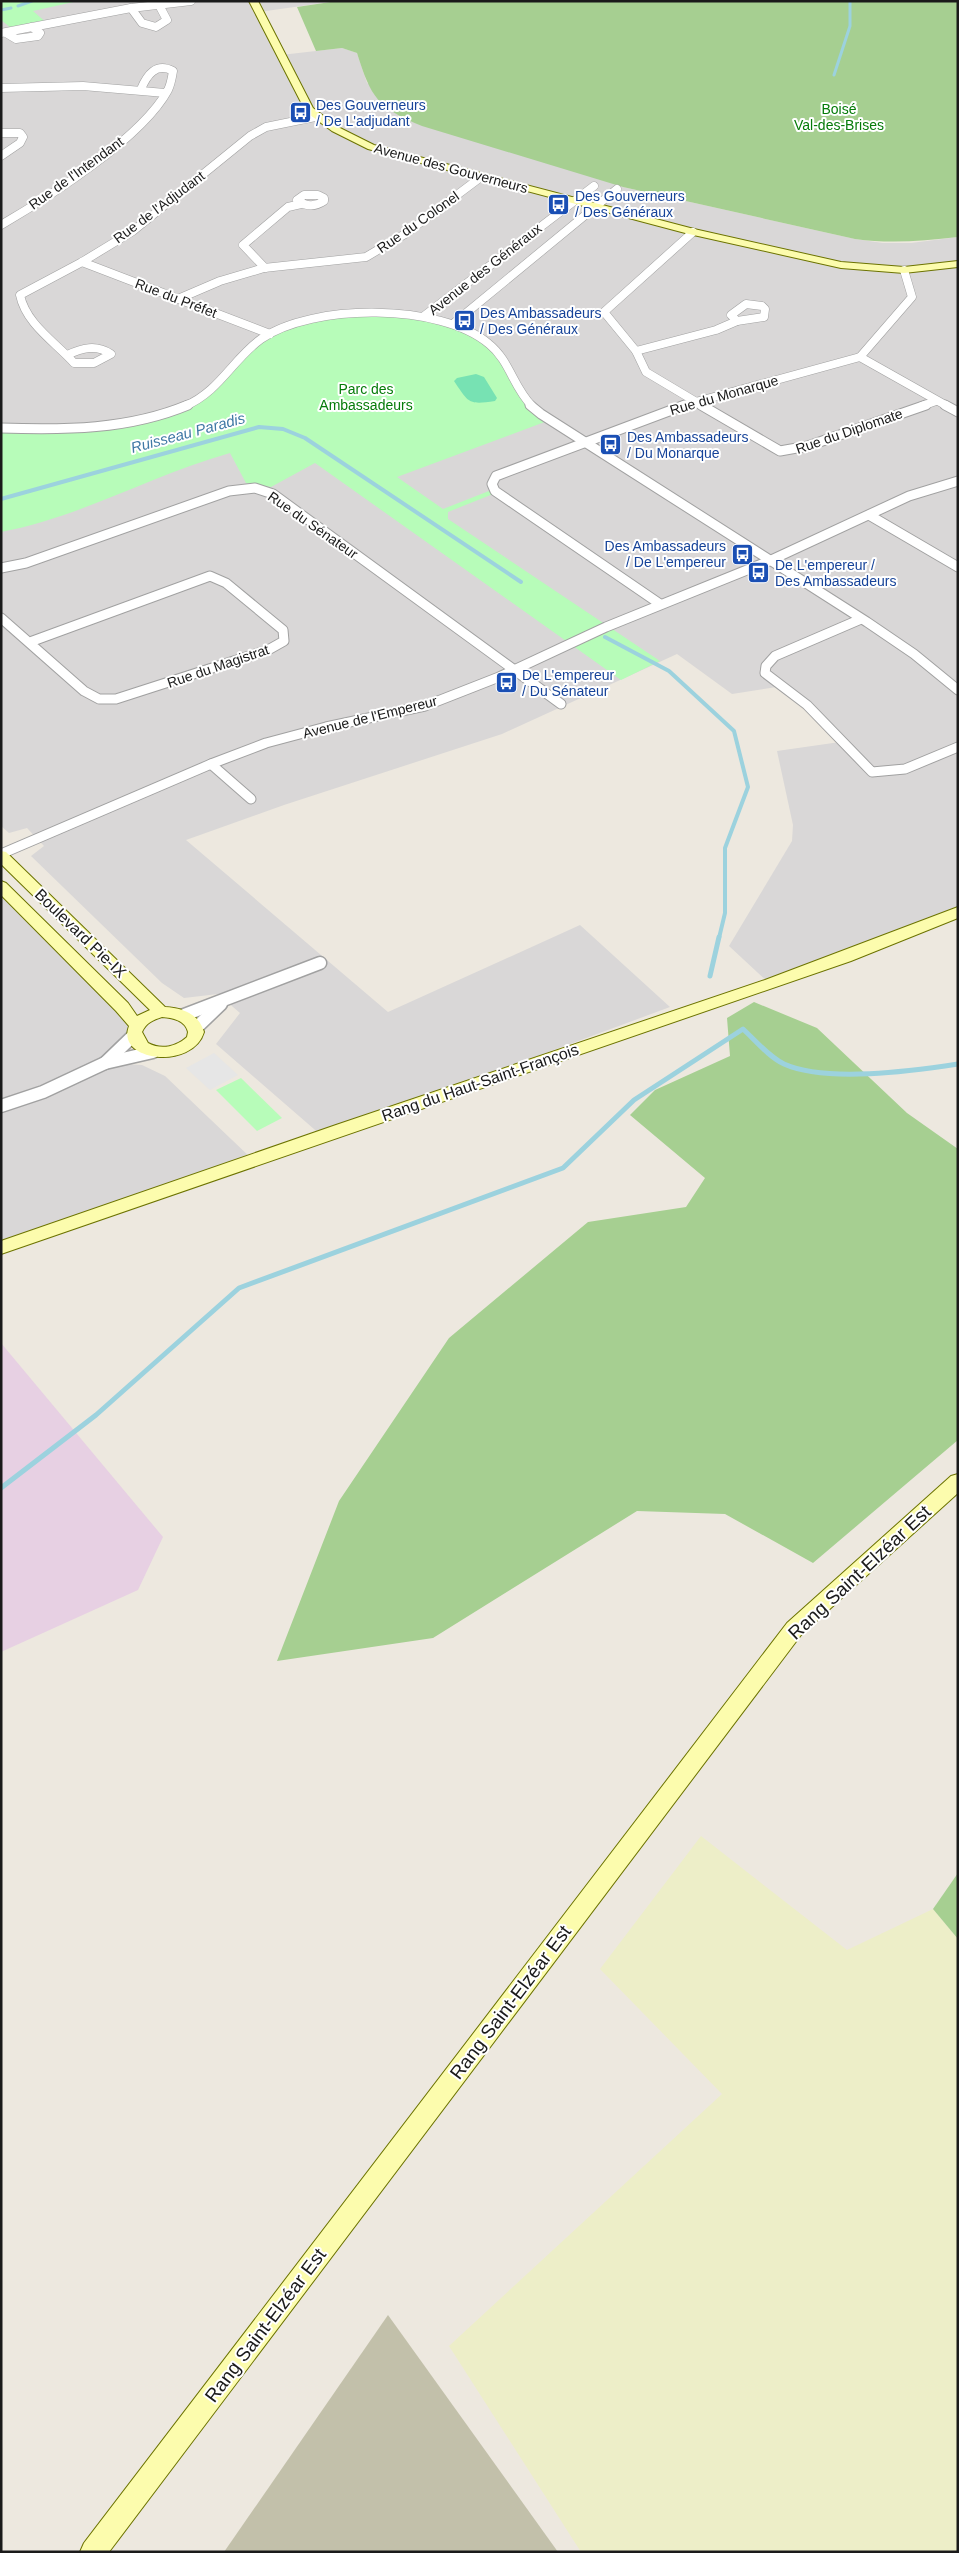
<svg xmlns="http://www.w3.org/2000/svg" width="959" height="2553" font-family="Arial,sans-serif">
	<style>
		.residential { fill: #d9d7d7 }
		.industrial { fill: #e7d0e3 }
		.construction { fill: #c2c0aa }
		.farmland { fill: #edeec8 }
		.forest { fill: #a6cf91 }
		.park { fill: #b7fcb9 }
		.pitch { fill: #77e2b3 }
		.parking { fill: #e6e6e6 }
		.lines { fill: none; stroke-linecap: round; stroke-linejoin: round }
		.stream-far2 { stroke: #9cd2de; stroke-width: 3 }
		.stream-far1 { stroke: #9cd2de; stroke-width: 4 }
		.stream { stroke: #9cd2de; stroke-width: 5 }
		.street-far2-casing { stroke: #a1a1a1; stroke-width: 9 }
		.street-far1-casing { stroke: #a1a1a1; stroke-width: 11 }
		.street-casing { stroke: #a1a1a1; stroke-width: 15 }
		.secondary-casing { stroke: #6c7300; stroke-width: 2 }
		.street-far2 { stroke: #fff; stroke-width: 8 }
		.street-far1 { stroke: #fff; stroke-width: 9 }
		.street { stroke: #fff; stroke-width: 12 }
		.secondary { fill: #fcfcad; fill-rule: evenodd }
		.labels { text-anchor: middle; stroke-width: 4; stroke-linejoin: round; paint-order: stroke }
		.far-transit-label { font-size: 14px; fill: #164399; stroke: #fff; text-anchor: start }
		.far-park-label { font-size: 14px; fill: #057b09; stroke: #fff }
		.far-street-label { font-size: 14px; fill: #1a1a1a; stroke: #fff }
		.far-water-label { font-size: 15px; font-style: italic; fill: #4079a5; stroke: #fff }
		.street-label { font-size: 16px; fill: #1a1a1a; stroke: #fff }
		.near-street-label { font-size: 19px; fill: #1a1a1a; stroke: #fff }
	</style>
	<rect width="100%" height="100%" fill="#ede8df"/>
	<g class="residential">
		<polygon points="1,1 337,1 259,12 281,55 342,48 357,53 367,83 623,187 855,239 883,243 911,243 958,237 958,912 770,984 729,946 792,841 793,825 777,751 840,742 783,686 732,694 677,654 502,734 284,805 186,840 388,1012 580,925 670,1007 322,1136 216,1044 240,1013 218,994 184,998 162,983 31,856 44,846 27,828 9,833 1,826"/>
		<polygon points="1,886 122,1007 133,1031 106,1063 142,1065 165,1076 253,1160 1,1249"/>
	</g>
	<polygon class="industrial" points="1,1343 163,1537 138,1590 1,1652"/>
	<polygon class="construction" points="388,2315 558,2552 224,2552"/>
	<polygon class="farmland" points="701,1836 847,1950 933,1909 958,1939 958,2552 581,2552 449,2346 722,2094 600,1969"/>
	<g class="forest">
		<path d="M337,1h621v236c-36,4 -68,7 -103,2l-232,-52 -201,-61c-44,-18 -51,-28 -65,-73l-15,-5 -26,3 -19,-44z"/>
		<polygon points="754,1002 817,1028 907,1113 958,1149 958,1440 813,1563 725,1514 637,1511 433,1638 277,1661 339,1501 449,1338 588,1222 686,1207 705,1178 630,1115 655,1090 730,1056 727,1018"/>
		<polygon points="958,1873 958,1939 933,1909"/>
	</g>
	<g class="park">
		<polygon points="1,1 78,1 33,11 48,24 15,31 1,20"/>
		<path d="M386,314l68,9 37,22 25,42 34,33 -153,57 46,32 46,-18 4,3 -45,18v7l212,142 -39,19 -306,-217 -44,24 -25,-4 -16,-30c-78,22 -149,64 -229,79v-104h90l104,-27 48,-45 27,-22 53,-16z"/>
		<polygon points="241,1078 282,1118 257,1131 216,1090"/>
	</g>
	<path class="pitch" d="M476,374l8,3 13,21 -2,3c-27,4 -26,2 -41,-20l3,-3z"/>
	<polygon class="parking" points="214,1053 238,1075 210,1090 186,1068"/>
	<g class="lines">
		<g class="stream-far2">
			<polyline points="18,6 32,1"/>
			<polyline points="1,10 11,8"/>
			<polyline points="834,75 850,26 850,1"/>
		</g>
		<g class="stream-far1">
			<polyline points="1,499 259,427 283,429 305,438 521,582"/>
			<polyline points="605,637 669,671 734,731 748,787 725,848 725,913 719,938"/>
		</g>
		<g class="stream">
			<polyline points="710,976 719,937"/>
			<path d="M1,1488l95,-73 143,-127 324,-120 71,-68 109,-71c12,11 26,28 41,35 42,19 128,7 174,0"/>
		</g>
		<defs>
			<g id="street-far2">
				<polyline points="131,8 142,23 156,27 167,20 159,5"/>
				<polyline points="1,33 131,8 191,1"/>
				<polyline points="6,33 16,39 38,36 40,33 32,27"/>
				<polyline points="1,88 83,86 165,93"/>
				<polyline points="1,133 20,133 23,137 20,143 1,156"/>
				<path d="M304,195h14l6,3v3c-9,6 -18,6 -27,-1z"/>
				<path d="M1,225c48,-28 141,-87 167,-135 3,-6 4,-13 5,-19 -17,-9 -26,4 -32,18"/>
				<polyline points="693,232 604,312 636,351 646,372 703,406"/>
				<polyline points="82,262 270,334"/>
				<polyline points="265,268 243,245 288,207 301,204"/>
				<polyline points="178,299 220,281 264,268 366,257 405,234 481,177"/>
				<polygon points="746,304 762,306 765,309 764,317 737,321 731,315"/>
				<polyline points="424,316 594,186"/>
				<polyline points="454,323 617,189"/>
				<polyline points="636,351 716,330 737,321"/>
				<path d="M67,355c15,-7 29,-11 44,-1l-17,9h-20c-19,-21 -48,-39 -54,-68l62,-33 51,-31 117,-95 16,-9 49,-10"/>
				<polyline points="860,357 947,406"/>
				<path d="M185,406c34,-14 48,-47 76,-67 52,-36 180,-36 228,5 21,17 24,43 43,62"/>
				<polyline points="681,406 860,357 912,297 904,270"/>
				<polyline points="922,406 936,401"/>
			</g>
			<g id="street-far1">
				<polyline points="530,405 541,414 867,622 914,654 958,690"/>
				<polyline points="701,405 780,451 808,446 926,405"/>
				<polyline points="945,405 958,412"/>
				<path d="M1,428c64,2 127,2 187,-23"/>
				<polyline points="869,515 958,567"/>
				<polyline points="1,568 26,563 229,491 255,488 273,494 561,704"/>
				<polyline points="660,604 495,491 492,484 496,476 685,405"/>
				<polyline points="1,618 84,691 99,699 116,699 268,650 284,641 283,630 226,583 210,576 30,642"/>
				<polyline points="861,619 775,656 766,666 765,673 807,705 872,772 905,769 958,747"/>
				<polyline points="211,764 251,799"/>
				<polyline points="1,854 211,764 266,743 326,727 425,706 499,677 606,627 769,561 909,496 958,481"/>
			</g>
			<g id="street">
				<polyline points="184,1015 320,963"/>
				<polyline points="196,1028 221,1004"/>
				<polyline points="105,1063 133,1036"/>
				<polyline points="1,1106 43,1092 105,1063 153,1052"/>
			</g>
			<g id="secondary">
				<polygon points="249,1 258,1 313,108 338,127 374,145 694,229 841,262 904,267 958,261 958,267 904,273 841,268 689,234 368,149 332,131 306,112"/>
				<path d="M1,851l5,1 159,155c18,1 34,7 39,25 -11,38 -89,30 -75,-6l-13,-15 -115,-116v-14l5,2 122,120 9,13 13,-6 -149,-146zM162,1017c11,1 23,3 26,15l-1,5c-11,10 -26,13 -39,6l-6,-11c4,-9 11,-12 20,-15z"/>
				<polygon points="958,907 958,918 851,961 1,1254 1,1241 336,1125 765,980"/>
				<polygon points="958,1474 958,1493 801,1635 109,2552 80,2552 84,2543 787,1623 951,1476"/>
			</g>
		</defs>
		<use href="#street-far2" class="street-far2-casing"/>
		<use href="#street-far1" class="street-far1-casing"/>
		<use href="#street" class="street-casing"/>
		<use href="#secondary" class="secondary-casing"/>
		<use href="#street-far2" class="street-far2"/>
		<use href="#street-far1" class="street-far1"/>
		<use href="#street" class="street"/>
		<use href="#secondary" class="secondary"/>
	</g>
	<defs>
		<symbol id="bus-square" viewBox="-11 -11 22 22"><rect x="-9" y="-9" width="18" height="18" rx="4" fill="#1a4fb4" stroke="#fff"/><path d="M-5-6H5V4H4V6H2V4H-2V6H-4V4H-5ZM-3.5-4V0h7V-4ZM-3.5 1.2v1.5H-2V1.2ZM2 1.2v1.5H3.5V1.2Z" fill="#fff"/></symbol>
	</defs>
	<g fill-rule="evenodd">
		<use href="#bus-square" x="288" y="100" width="25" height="25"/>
		<use href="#bus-square" x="546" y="192" width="25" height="25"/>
		<use href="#bus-square" x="452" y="308" width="25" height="25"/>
		<use href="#bus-square" x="598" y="432" width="25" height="25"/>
		<use href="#bus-square" x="730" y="542" width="25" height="25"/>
		<use href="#bus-square" x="746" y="560" width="25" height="25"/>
		<use href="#bus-square" x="494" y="670" width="25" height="25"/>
	</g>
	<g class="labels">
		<g class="far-transit-label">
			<text x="316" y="110">Des Gouverneurs<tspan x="316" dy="16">/ De L'adjudant</tspan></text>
			<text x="575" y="201">Des Gouverneurs<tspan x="575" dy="16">/ Des Généraux</tspan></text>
			<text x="480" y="318">Des Ambassadeurs<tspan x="480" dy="16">/ Des Généraux</tspan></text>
			<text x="627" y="442">Des Ambassadeurs<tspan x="627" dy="16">/ Du Monarque</tspan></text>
			<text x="726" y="551" text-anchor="end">Des Ambassadeurs<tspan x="726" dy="16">/ De L'empereur</tspan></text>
			<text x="775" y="570">De L'empereur /<tspan x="775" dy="16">Des Ambassadeurs</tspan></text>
			<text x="522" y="680">De L'empereur<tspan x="522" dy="16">/ Du Sénateur</tspan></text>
		</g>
		<g class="far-park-label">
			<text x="839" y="114">Boisé<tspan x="839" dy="16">Val-des-Brises</tspan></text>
			<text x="366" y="394">Parc des<tspan x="366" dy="16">Ambassadeurs</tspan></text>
		</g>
		<g class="far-street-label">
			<text transform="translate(451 168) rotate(15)" y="5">Avenue des Gouverneurs</text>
			<text transform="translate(76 173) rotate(-36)" y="5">Rue de l'Intendant</text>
			<text transform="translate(159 207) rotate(-37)" y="5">Rue de l'Adjudant</text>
			<text transform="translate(418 222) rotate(-35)" y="5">Rue du Colonel</text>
			<text transform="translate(485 269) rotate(-38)" y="5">Avenue des Généraux</text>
			<text transform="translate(176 298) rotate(21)" y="5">Rue du Préfet</text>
			<text transform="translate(724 395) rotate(-16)" y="5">Rue du Monarque</text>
			<text transform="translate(849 431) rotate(-19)" y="5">Rue du Diplomate</text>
			<text transform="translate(313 525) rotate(35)" y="5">Rue du Sénateur</text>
			<text transform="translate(218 666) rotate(-19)" y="5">Rue du Magistrat</text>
			<text transform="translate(370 717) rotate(-14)" y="5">Avenue de l'Empereur</text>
		</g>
		<g class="far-water-label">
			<text transform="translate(188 433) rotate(-15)" y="5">Ruisseau Paradis</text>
		</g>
		<g class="street-label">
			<text transform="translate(81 933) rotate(44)" y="6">Boulevard Pie-IX</text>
			<text transform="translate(480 1082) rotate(-19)" y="6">Rang du Haut-Saint-François</text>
		</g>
		<g class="near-street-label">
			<text transform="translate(859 1572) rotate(-43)" y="7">Rang Saint-Elzéar Est</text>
			<text transform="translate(510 2002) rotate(-53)" y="7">Rang Saint-Elzéar Est</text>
			<text transform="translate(265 2325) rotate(-53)" y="7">Rang Saint-Elzéar Est</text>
		</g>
	</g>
	<rect width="959" height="2553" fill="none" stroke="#1a1a1a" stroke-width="5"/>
</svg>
